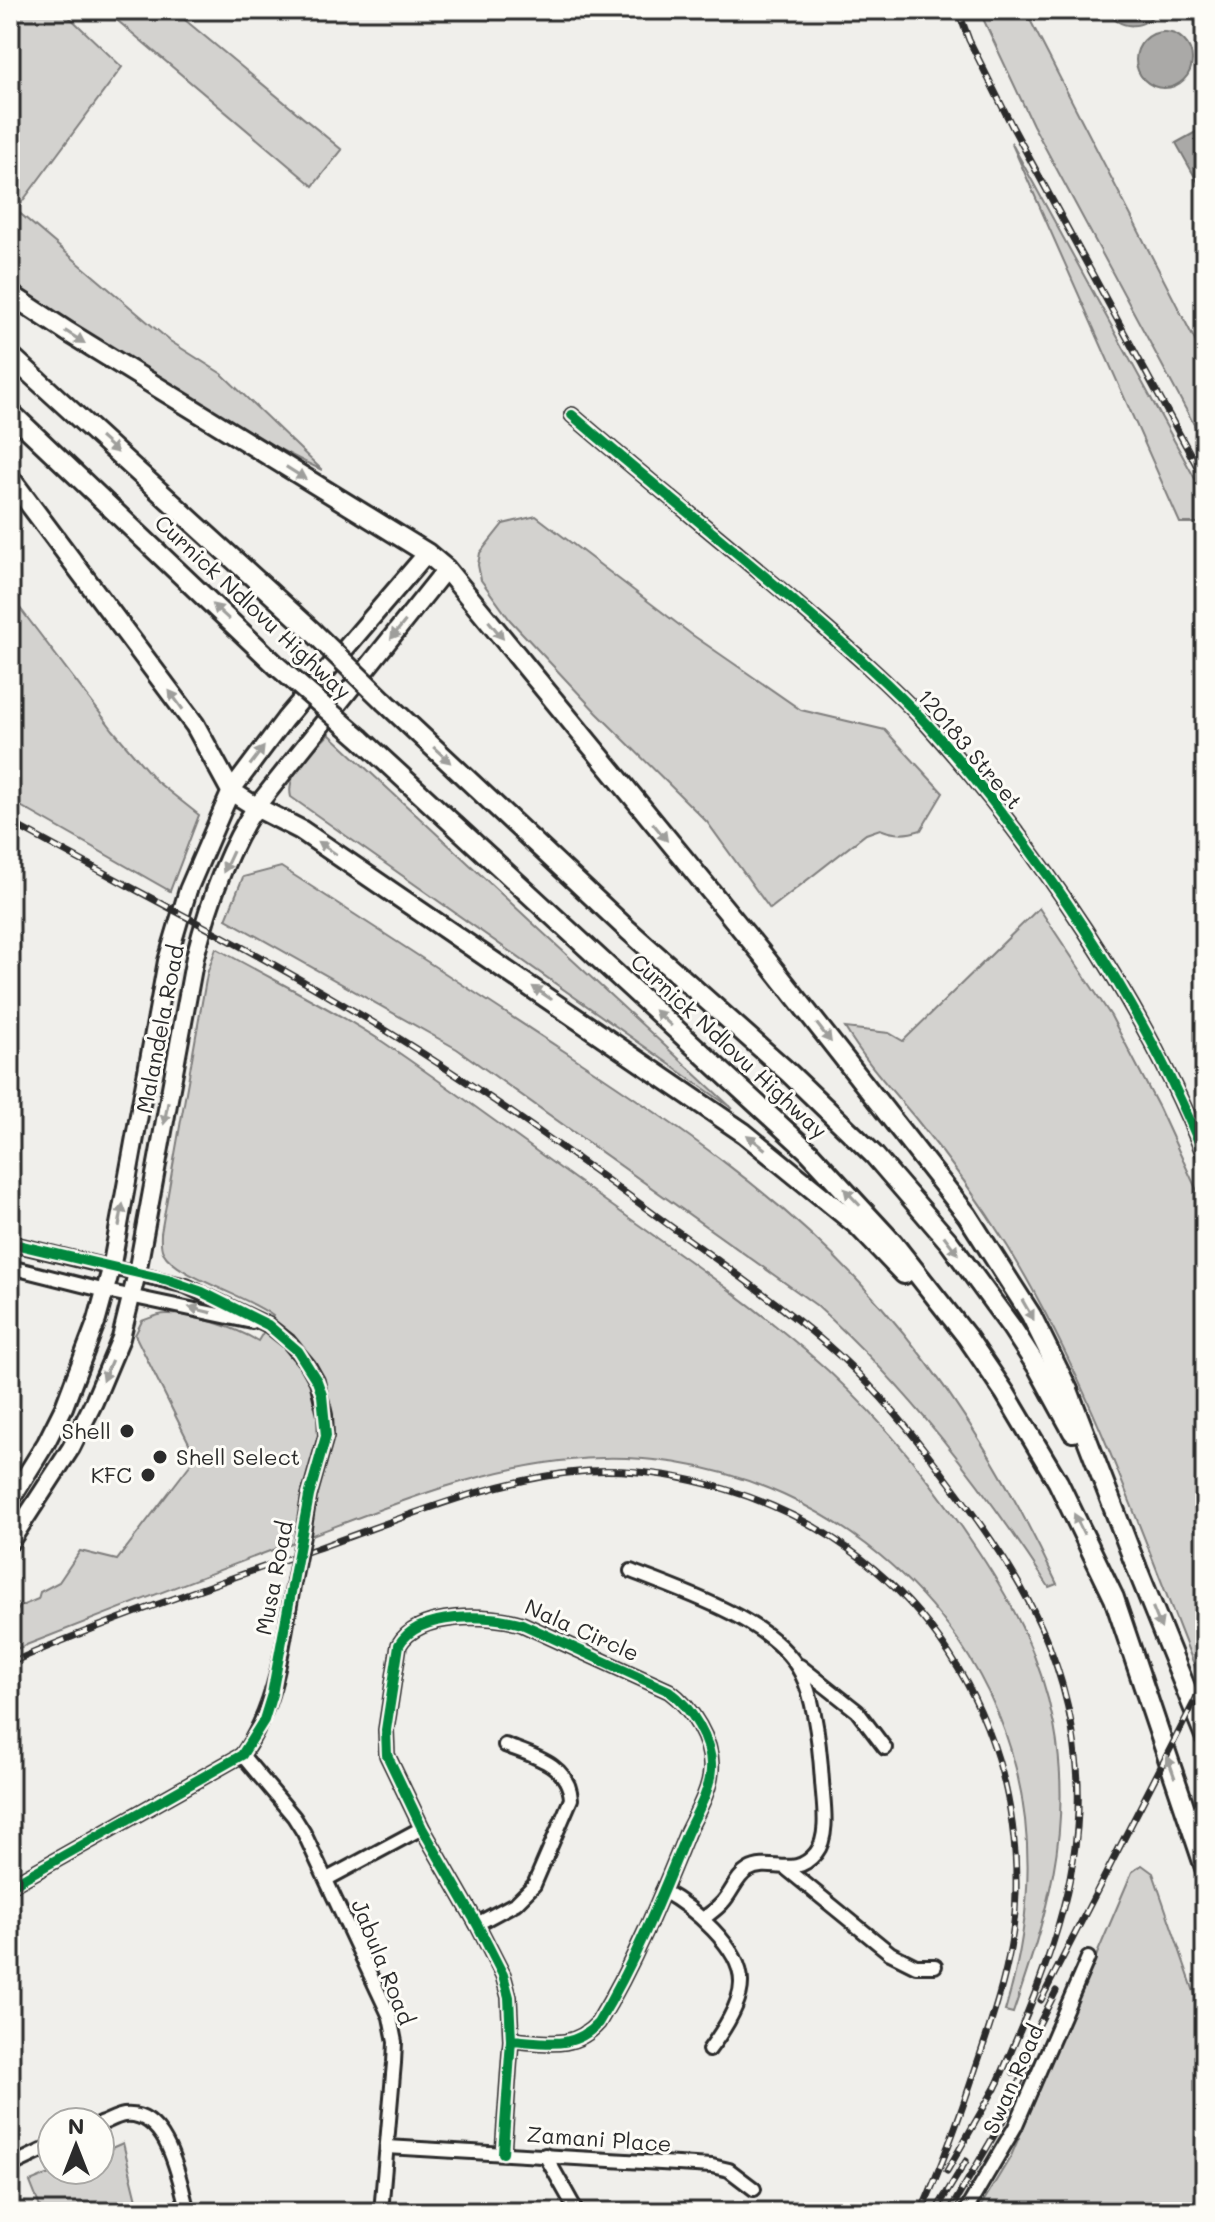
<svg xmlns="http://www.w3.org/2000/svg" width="1215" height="2222" font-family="Mali,sans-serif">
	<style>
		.green { fill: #d3d2cf; stroke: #7f7e7d; stroke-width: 2 }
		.water { fill: #aaa9a7; stroke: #777775; stroke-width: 2 }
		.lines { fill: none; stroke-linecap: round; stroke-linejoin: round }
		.minor-casing { stroke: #2b2b2b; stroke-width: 18 }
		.secondary-casing { stroke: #2b2b2b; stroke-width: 22 }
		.primary-casing { stroke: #2b2b2b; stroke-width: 24 }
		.minor { stroke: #fdfcf7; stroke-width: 12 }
		.secondary { stroke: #fdfcf7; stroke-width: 16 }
		.primary { stroke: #fdfcf7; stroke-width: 18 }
		.rail-casing { stroke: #2b2b2b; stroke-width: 7 }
		.rail { stroke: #fdfcf7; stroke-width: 4; stroke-dasharray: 12; stroke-linecap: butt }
		.minor-bridge-casing { stroke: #2b2b2b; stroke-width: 18; stroke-linecap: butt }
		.primary-bridge-casing { stroke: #2b2b2b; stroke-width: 24; stroke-linecap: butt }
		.minor-bridge { stroke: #fdfcf7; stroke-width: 12 }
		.primary-bridge { stroke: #fdfcf7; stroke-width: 18 }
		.cycleway-casing { stroke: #fdfcf7; stroke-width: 15 }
		.cycleway { stroke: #00873e; stroke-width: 10 }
		.oneway { fill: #9e9e9b }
		.poi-dot { fill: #2b2b2b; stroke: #fdfcf7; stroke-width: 3 }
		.labels { text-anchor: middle; stroke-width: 6; stroke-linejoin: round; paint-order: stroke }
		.street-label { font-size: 22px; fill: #2b2b2b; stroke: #fdfcf7 }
		.poi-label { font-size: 22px; fill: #2b2b2b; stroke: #fdfcf7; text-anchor: end }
	</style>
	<rect width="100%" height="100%" fill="#f0efeb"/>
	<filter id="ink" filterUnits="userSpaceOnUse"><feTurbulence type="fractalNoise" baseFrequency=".0125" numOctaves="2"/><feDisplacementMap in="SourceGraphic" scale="16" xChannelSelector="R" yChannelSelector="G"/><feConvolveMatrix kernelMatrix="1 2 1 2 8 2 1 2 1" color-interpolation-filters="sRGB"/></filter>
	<g filter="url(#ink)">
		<g class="green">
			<path d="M10,10h52l60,57 -106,143 154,131 52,33 100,96c-57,-26 -109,-59 -162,-91 -51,-31 -104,-61 -150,-99z"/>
			<polygon points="105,10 173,10 342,150 313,186"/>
			<polygon points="979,10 1025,10 1205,360 1205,445 1033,125"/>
			<polygon points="1011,142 1205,497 1205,523 1180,523"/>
			<path d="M536,516l155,118 110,76 84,20 58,63 -22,37c-15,5 -26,5 -41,-1l-14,5 -96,75 -63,-87 -110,-109 -87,-93 -29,-40 -3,-15 2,-12 23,-29z"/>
			<polygon points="10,595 113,730 156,781 199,815 170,891 10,800"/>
			<path d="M329,734l404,375 -442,-312c-6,-25 23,-46 38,-63z"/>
			<path d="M281,867c97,62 193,125 289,188 103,68 204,136 289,227 84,89 147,192 198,302l-8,3c-68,-104 -141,-199 -233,-282l-359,-256 -231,-130 17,-42z"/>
			<path d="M1039,908l72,108 48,92 46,100v441l-10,18c-57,-142 -107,-289 -187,-420 -28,-45 -59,-88 -92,-128 -25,-30 -51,-58 -71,-91l44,5 14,8z"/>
			<path d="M216,948c55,31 114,59 167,94 71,48 140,100 210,150 71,52 146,101 213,159 63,54 118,119 164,188 41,60 70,114 84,186 20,105 -8,191 -41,288l-8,-2c39,-129 30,-258 -47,-371 -89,-128 -244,-199 -398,-179 -91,11 -176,47 -261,79 -96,36 -192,73 -288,111 1,-13 8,-26 4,-38l6,-7 17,-7 2,-7 19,-10 21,-31 37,9 79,-103 -61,-122 7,-14c8,-3 16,-7 24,-7 26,-1 70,14 92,27l15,-25c-26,-21 -97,-39 -110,-64 -3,-6 -2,-13 -2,-19l46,-259z"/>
			<polygon points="1142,1865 1153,1873 1205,2024 1205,2212 977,2212 1011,2156 1132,1872"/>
			<polygon points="123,2143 140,2212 42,2212 30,2182 59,2170 100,2170 100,2153"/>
		</g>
		<g class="water">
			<path d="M1106,10h52c-14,20 -38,21 -52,0z"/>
			<circle cx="1164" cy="60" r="28"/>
			<polygon points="1205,127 1205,195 1176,143"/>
		</g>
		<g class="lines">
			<defs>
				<g id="minor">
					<path d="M572,415c73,63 149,124 223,187 45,39 92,79 133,123 108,120 218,282 277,432"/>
					<polyline points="10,1243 186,1286 268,1325 288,1341 308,1365 317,1381 325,1415 326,1436 309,1496 302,1540"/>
					<polyline points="10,1267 106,1291 252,1322"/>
					<path d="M631,1571c52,21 143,49 170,102 14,27 19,77 21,108 1,20 8,55 -6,72 -22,27 -45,4 -68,17 -12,7 -16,23 -26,33 -5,6 -13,11 -19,16"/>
					<polyline points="800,1666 857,1711 885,1748"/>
					<polyline points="242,1755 294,1817 304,1833 390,2017 395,2042 394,2063 381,2212"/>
					<polyline points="787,1869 890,1953 916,1966 935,1966"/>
					<polyline points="327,1879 422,1828"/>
					<path d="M10,1886l232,-131c36,-50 41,-114 52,-174"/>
					<path d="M663,1891c28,15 79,57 78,92 0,21 -20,51 -32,67"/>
					<path d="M477,1924l39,-21 18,-18 37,-86c-2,-35 -38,-43 -66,-54"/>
					<path d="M100,2124c7,-2 16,-8 24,-9 45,-5 55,65 64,97"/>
					<polyline points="387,2147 712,2166 729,2170 754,2189"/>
					<path d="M503,2153l8,-113 -2,-43 -6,-22 -26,-51 -55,-96 -35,-73 -1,-25 13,-85c19,-34 91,-31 123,-21l147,67c22,16 44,50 42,79 -1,21 -15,44 -24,63 -26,64 -53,131 -89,190 -25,28 -53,19 -87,17"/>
					<polyline points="545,2155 577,2212"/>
					<polyline points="10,2166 52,2146"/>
					<polyline points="965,2212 1015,2127 1088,1958"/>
				</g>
				<g id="secondary">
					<polyline points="10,1501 46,1443 64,1407 97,1320 111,1269 167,961 188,890 223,809 231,791 285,719 427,553"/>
					<path d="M10,1542l61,-94 23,-46 27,-64 16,-65 58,-316c13,-51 31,-106 61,-150l190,-238"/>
				</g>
				<g id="primary">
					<polyline points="10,294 68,332 427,553 446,569 762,954 967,1215 1031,1315 1068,1390 1136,1566"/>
					<polyline points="10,355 312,631"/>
					<polyline points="10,412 277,666"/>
					<polyline points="10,478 195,725 231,791 256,807 301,830 744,1133 858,1226 904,1274"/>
					<polyline points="385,702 628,930 789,1073 874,1155 949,1242 1012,1328 1038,1368 1073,1432"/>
					<polyline points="361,739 809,1152 893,1243 967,1337 1005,1393 1058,1482 1114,1598 1205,1868"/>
					<polyline points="1132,1556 1205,1736"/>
				</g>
			</defs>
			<use href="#minor" class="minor-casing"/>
			<use href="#secondary" class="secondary-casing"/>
			<use href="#primary" class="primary-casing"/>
			<use href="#minor" class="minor"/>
			<use href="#secondary" class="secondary"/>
			<use href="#primary" class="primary"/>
			<defs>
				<g id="rail">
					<polyline points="958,10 969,40 1013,128 1205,481"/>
					<path d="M10,822c120,66 242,127 359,198 98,59 192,126 285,194 63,47 130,91 188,144 38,35 70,75 101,116 72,94 124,172 134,293 10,113 -38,220 -82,322"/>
					<path d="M10,1663c99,-44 203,-78 305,-114 89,-31 179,-71 273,-78 47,-3 93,5 137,18 182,54 295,216 291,404 -1,60 -21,119 -40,174 -16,49 -34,98 -55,145"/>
					<polyline points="1041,2000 1205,1681"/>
					<polyline points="1014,2073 1056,1991"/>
					<polyline points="947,2171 999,2081"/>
					<polyline points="935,2212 966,2161"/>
					<polyline points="949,2212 1002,2122 1028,2064"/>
				</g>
			</defs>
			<use href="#rail" class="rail-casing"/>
			<use href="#rail" class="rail"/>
			<defs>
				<polyline id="minor-bridge" points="294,1581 302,1540"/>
				<g id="primary-bridge">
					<polyline points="312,631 385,702"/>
					<polyline points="277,666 361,739"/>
				</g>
			</defs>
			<use href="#minor-bridge" class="minor-bridge-casing"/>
			<use href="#primary-bridge" class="primary-bridge-casing"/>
			<use href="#minor-bridge" class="minor-bridge"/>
			<use href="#primary-bridge" class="primary-bridge"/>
			<defs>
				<g id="cycleway">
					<path d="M572,415c73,63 149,124 223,187 45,39 92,79 133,123 108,120 218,282 277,432"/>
					<polyline points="10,1243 168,1280 202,1292 268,1325 298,1351 317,1381 322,1395 326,1436 309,1496 272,1694 264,1720 242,1755 10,1886"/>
					<path d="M503,2153l8,-113 -2,-43 -6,-22 -26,-51 -55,-96 -35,-73 -1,-25 13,-85c19,-34 91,-31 123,-21l147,67c22,16 44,50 42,79 -1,21 -15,44 -24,63 -26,64 -53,131 -89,190 -25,28 -53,19 -87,17"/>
				</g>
			</defs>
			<use href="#cycleway" class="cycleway-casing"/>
			<use href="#cycleway" class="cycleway"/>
		</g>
		<defs><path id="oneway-solid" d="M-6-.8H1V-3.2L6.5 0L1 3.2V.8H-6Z" transform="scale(2)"/></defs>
		<g class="oneway">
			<use href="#oneway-solid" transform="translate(75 337) rotate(32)"/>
			<use href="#oneway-solid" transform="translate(109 445) rotate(42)"/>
			<use href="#oneway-solid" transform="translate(296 473) rotate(32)"/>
			<use href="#oneway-solid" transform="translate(221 612) rotate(-137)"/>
			<use href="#oneway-solid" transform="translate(398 630) rotate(129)"/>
			<use href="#oneway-solid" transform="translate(496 630) rotate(51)"/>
			<use href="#oneway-solid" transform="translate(176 700) rotate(-126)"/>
			<use href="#oneway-solid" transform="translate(442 755) rotate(43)"/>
			<use href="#oneway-solid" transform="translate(257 756) rotate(-53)"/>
			<use href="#oneway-solid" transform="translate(660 832) rotate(51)"/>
			<use href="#oneway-solid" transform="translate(327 848) rotate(-146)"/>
			<use href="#oneway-solid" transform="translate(228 862) rotate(115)"/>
			<use href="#oneway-solid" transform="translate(542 993) rotate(-146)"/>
			<use href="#oneway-solid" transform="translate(663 1018) rotate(-137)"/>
			<use href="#oneway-solid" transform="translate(824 1033) rotate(52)"/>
			<use href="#oneway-solid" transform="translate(166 1113) rotate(101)"/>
			<use href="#oneway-solid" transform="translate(756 1142) rotate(-142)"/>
			<use href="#oneway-solid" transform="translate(852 1197) rotate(-133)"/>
			<use href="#oneway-solid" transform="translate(121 1215) rotate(-80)"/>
			<use href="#oneway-solid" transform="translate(951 1245) rotate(53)"/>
			<use href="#oneway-solid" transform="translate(200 1310) rotate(-166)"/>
			<use href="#oneway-solid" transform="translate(1028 1310) rotate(60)"/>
			<use href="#oneway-solid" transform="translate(107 1371) rotate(113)"/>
			<use href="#oneway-solid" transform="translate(1079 1524) rotate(-116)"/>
			<use href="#oneway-solid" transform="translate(1157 1618) rotate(68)"/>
			<use href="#oneway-solid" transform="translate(1171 1767) rotate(-109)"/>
		</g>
	</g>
	<g class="poi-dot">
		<circle cx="127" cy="1431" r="8"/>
		<circle cx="160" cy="1457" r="8"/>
		<circle cx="148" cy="1475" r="8"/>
	</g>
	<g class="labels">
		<g class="street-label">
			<text transform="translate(253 607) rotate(43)" y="8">Curnick Ndlovu Highway</text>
			<text transform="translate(970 749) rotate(50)" y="8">120183 Street</text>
			<text transform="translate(160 1029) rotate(-79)" y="8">Malandela Road</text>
			<text transform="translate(729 1046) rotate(43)" y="8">Curnick Ndlovu Highway</text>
			<text transform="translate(274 1578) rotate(-79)" y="8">Musa Road</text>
			<text transform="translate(582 1630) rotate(24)" y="8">Nala Circle</text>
			<text transform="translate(383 1962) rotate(68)" y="8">Jabula Road</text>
			<text transform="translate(1013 2079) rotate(-66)" y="8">Swan Road</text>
			<text transform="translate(599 2139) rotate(4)" y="8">Zamani Place</text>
		</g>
		<g class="poi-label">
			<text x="111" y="1439">Shell</text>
			<text x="176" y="1465" text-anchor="start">Shell Select</text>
			<text x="132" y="1483">KFC</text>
		</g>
	</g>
	<rect width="1215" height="2222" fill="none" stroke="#fdfcf7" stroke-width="40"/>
	<rect x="20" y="20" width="1175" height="2182" fill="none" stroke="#2b2b2b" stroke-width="3" filter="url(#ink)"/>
	<g transform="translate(76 2146)"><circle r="38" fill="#fdfcf7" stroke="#a9a8a5" stroke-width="2"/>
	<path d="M0-6L14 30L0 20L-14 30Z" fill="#2b2b2b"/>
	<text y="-12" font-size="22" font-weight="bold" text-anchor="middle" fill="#2b2b2b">N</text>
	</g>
</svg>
